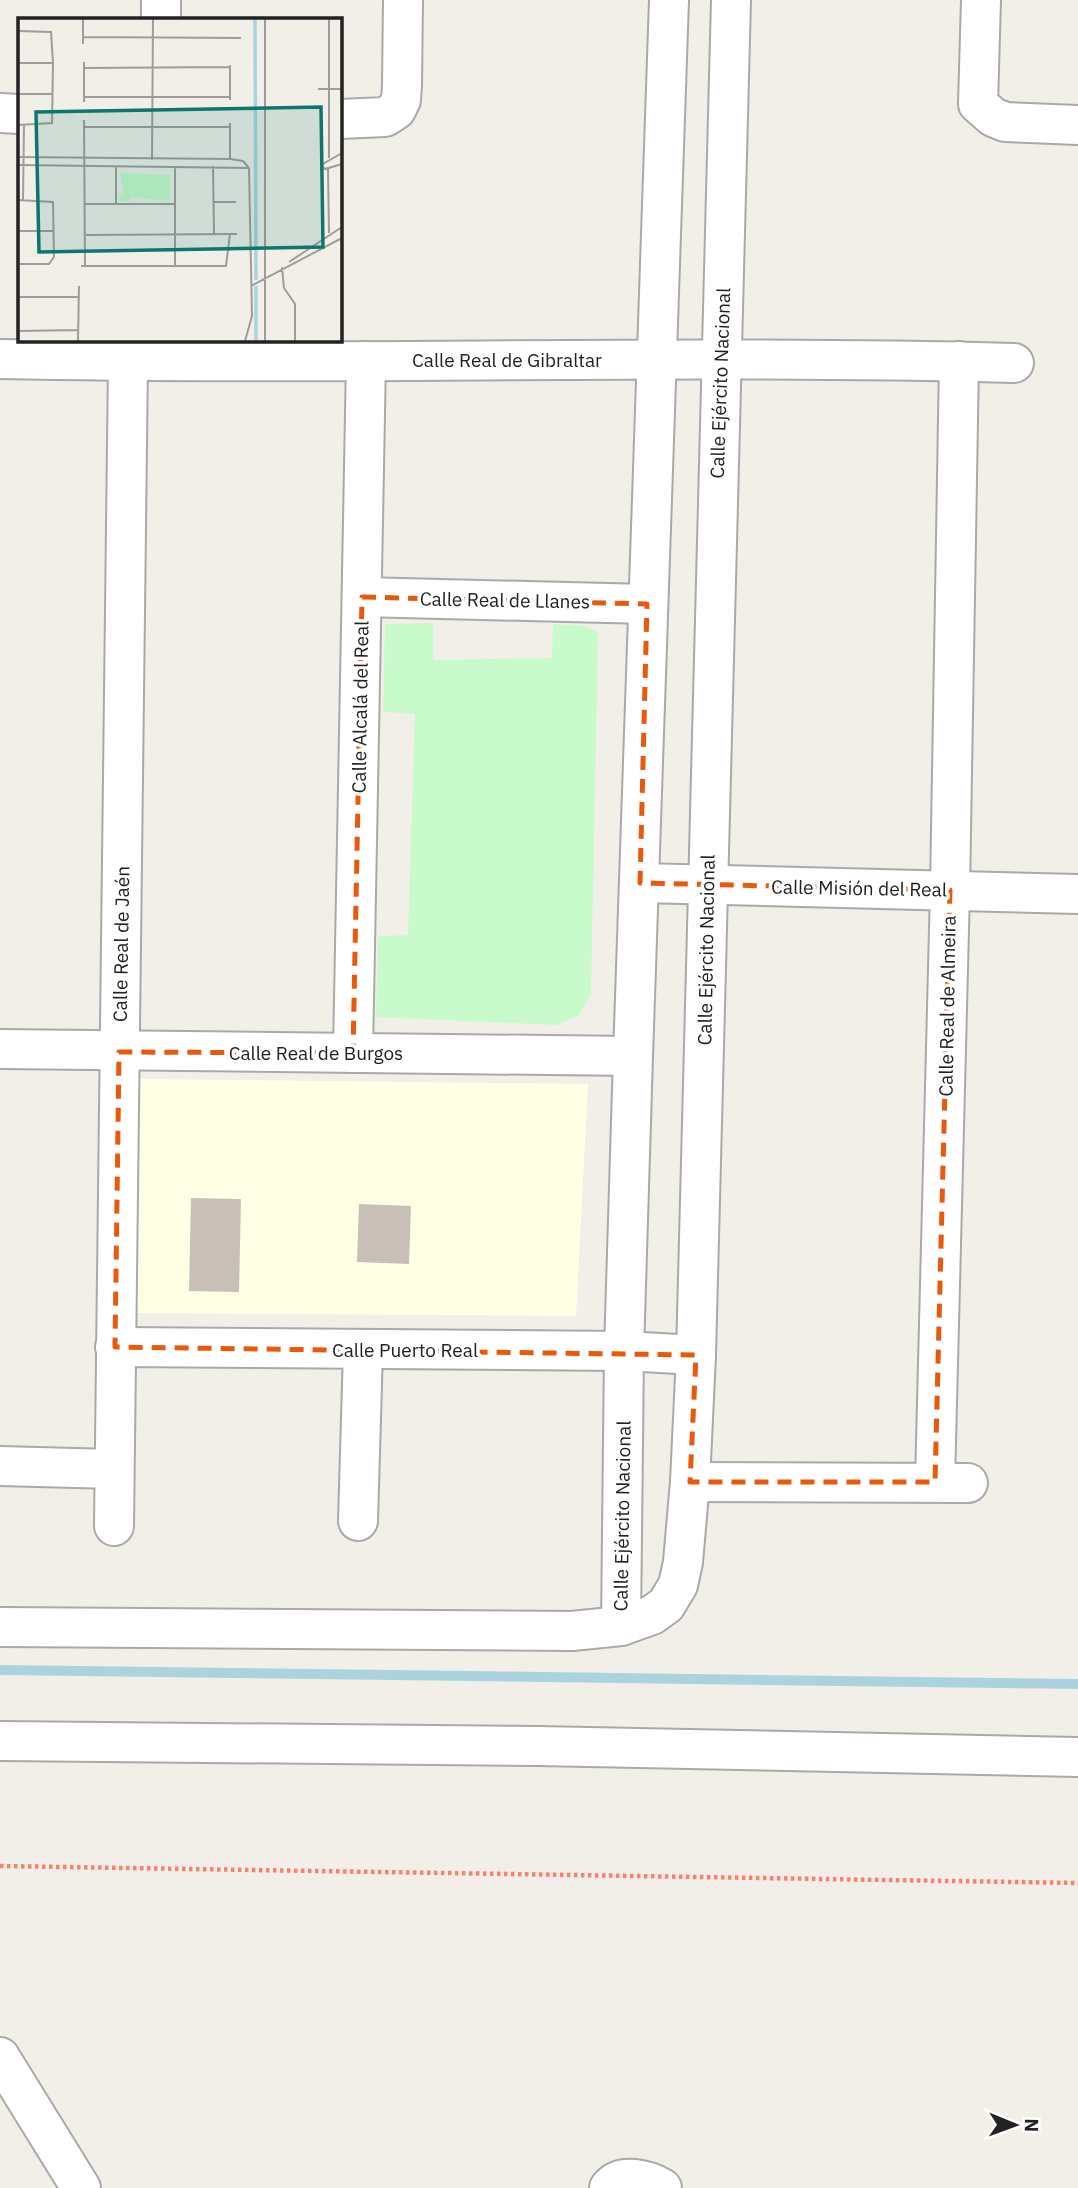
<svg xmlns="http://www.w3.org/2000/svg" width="1078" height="2188" font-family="'IBM Plex Sans',sans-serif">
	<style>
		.education { fill: #ffffe5 }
		.park { fill: #c8facc }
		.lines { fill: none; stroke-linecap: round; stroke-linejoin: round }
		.stream { stroke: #aad3df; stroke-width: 10 }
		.building { fill: #c7bfb8 }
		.minor-casing { stroke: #a9a9a9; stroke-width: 42 }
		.path { stroke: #fa8072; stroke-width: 4.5; stroke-dasharray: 3.5 3.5; stroke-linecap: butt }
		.minor { stroke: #fff; stroke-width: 38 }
		.marked { fill: none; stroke: #e8590c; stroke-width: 5; stroke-dasharray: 14 9; stroke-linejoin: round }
		.labels { text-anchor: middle; stroke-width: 7; stroke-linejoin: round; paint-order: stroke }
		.street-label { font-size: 19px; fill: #222; stroke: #fff }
		.inset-river { fill: none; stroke: #aad3df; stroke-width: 3.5 }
		.inset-road { fill: none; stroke: #9f9d99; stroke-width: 2 }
		.view { fill: #0f766e; fill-opacity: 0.15; stroke: #0f766e; stroke-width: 3.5 }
		.inset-edge { fill: none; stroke: #222; stroke-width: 3.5 }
	</style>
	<rect width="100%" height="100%" fill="#f2efe9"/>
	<polygon class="education" points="137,1079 588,1084 576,1316 133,1313"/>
	<polygon class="park" points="433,623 433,660 552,658 553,624 585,626 598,632 591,993 579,1015 557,1025 376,1017 378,936 408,935 415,714 383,712 385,624"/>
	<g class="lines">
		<polyline class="stream" points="0,1670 1078,1684"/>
	</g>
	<g class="building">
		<polygon points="191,1198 241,1199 239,1292 189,1291"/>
		<polygon points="359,1204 411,1206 409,1264 357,1262"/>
	</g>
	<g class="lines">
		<defs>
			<g id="minor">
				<polyline points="981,0 978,104 993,117 1005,122 1078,125"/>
				<polyline points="161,19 161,0"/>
				<polyline points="0,113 19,114"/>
				<polyline points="340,119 385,117 396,110 401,100 402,85 403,0"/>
				<path d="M0,359c338,7 676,-5 1014,4"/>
				<polyline points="362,597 647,604"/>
				<polyline points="640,883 1078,894"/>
				<polyline points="0,1049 633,1056"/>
				<polyline points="353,1053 366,361"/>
				<polyline points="115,1347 624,1351 696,1355"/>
				<polyline points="0,1466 113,1469"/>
				<polyline points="690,1482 968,1483"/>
				<polyline points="935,1482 950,890 959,361"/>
				<polyline points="358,1521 363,1350"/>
				<polyline points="114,1526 128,361"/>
				<polyline points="621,1626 624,1351 633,1056 669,0"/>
				<polyline points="0,1627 572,1631 621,1626 652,1615 666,1605 678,1585 683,1562 690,1482 696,1355 731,0"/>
				<polyline points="0,1741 538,1746 1078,1757"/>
				<polyline points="0,2057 81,2188"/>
				<path d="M609,2188c12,-16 39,-8 53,0"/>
			</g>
		</defs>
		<use href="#minor" class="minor-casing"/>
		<polyline class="path" points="0,1866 1078,1883"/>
		<use href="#minor" class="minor"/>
	</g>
	<path class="marked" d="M362,597l285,7 -7,279 310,7 -15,592h-245l6,-127 -581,-8 4,-295 234,1z"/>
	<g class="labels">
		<g class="street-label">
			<text x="507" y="367">Calle Real de Gibraltar</text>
			<text transform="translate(720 383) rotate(-88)" y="7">Calle Ejército Nacional</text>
			<text transform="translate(505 600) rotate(1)" y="7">Calle Real de Llanes</text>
			<text transform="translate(360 707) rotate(-89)" y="7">Calle Alcalá del Real</text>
			<text transform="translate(859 888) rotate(1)" y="7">Calle Misión del Real</text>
			<text transform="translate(121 944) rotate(-89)" y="7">Calle Real de Jaén</text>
			<text transform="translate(706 950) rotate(-89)" y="7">Calle Ejército Nacional</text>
			<text transform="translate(947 1006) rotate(-89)" y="7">Calle Real de Almeira</text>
			<text x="316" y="1060">Calle Real de Burgos</text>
			<text x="405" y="1357">Calle Puerto Real</text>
			<text transform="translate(622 1516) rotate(-89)" y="7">Calle Ejército Nacional</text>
		</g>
	</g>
	<g transform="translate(18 18)">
		<rect width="324" height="324" fill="#f2efe9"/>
		<path d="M102,155l50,2v26l-39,-4v4h-12v-6l5,-1z" fill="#c8facc"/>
		<path class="inset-river" d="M237,1l1,261M238,268v55"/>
		<path class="inset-road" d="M0,13l33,1 2,31 -1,60 -34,2M65,19l158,1M65,26v-25M0,45h35M66,50l146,-1M300,71h24M0,76h35M66,79h146M212,82v-35M66,84v-40M66,102l1,146M212,105v36M66,109h145M324,135l-21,12 4,4 17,-5M0,139l212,2 13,2 6,7M311,140v-139M134,142l1,-141M0,147l231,3M195,148l1,68M157,150v98M310,151l1,64M0,182l35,2 1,55 -5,7h-31M5,182l1,-75M196,184h22M67,186h90M98,186v-37M0,213h35M68,217l151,-1M271,244l53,-35M63,248h145l4,-32M264,249l2,21 11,16v37M233,268l91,-48M0,279h61M0,313l60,-1M60,323l1,-55M227,323l7,-25 -3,-148M247,323v-322"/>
		<path class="view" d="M303,89l2,140 -284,5 -3,-140z"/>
		<rect width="324" height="324" class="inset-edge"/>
	</g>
	<g transform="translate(1015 2125) rotate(91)" stroke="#ffffff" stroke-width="5" paint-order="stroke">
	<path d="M0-5L12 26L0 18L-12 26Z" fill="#222222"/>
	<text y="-10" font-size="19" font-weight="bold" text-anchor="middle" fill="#222222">N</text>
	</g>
</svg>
